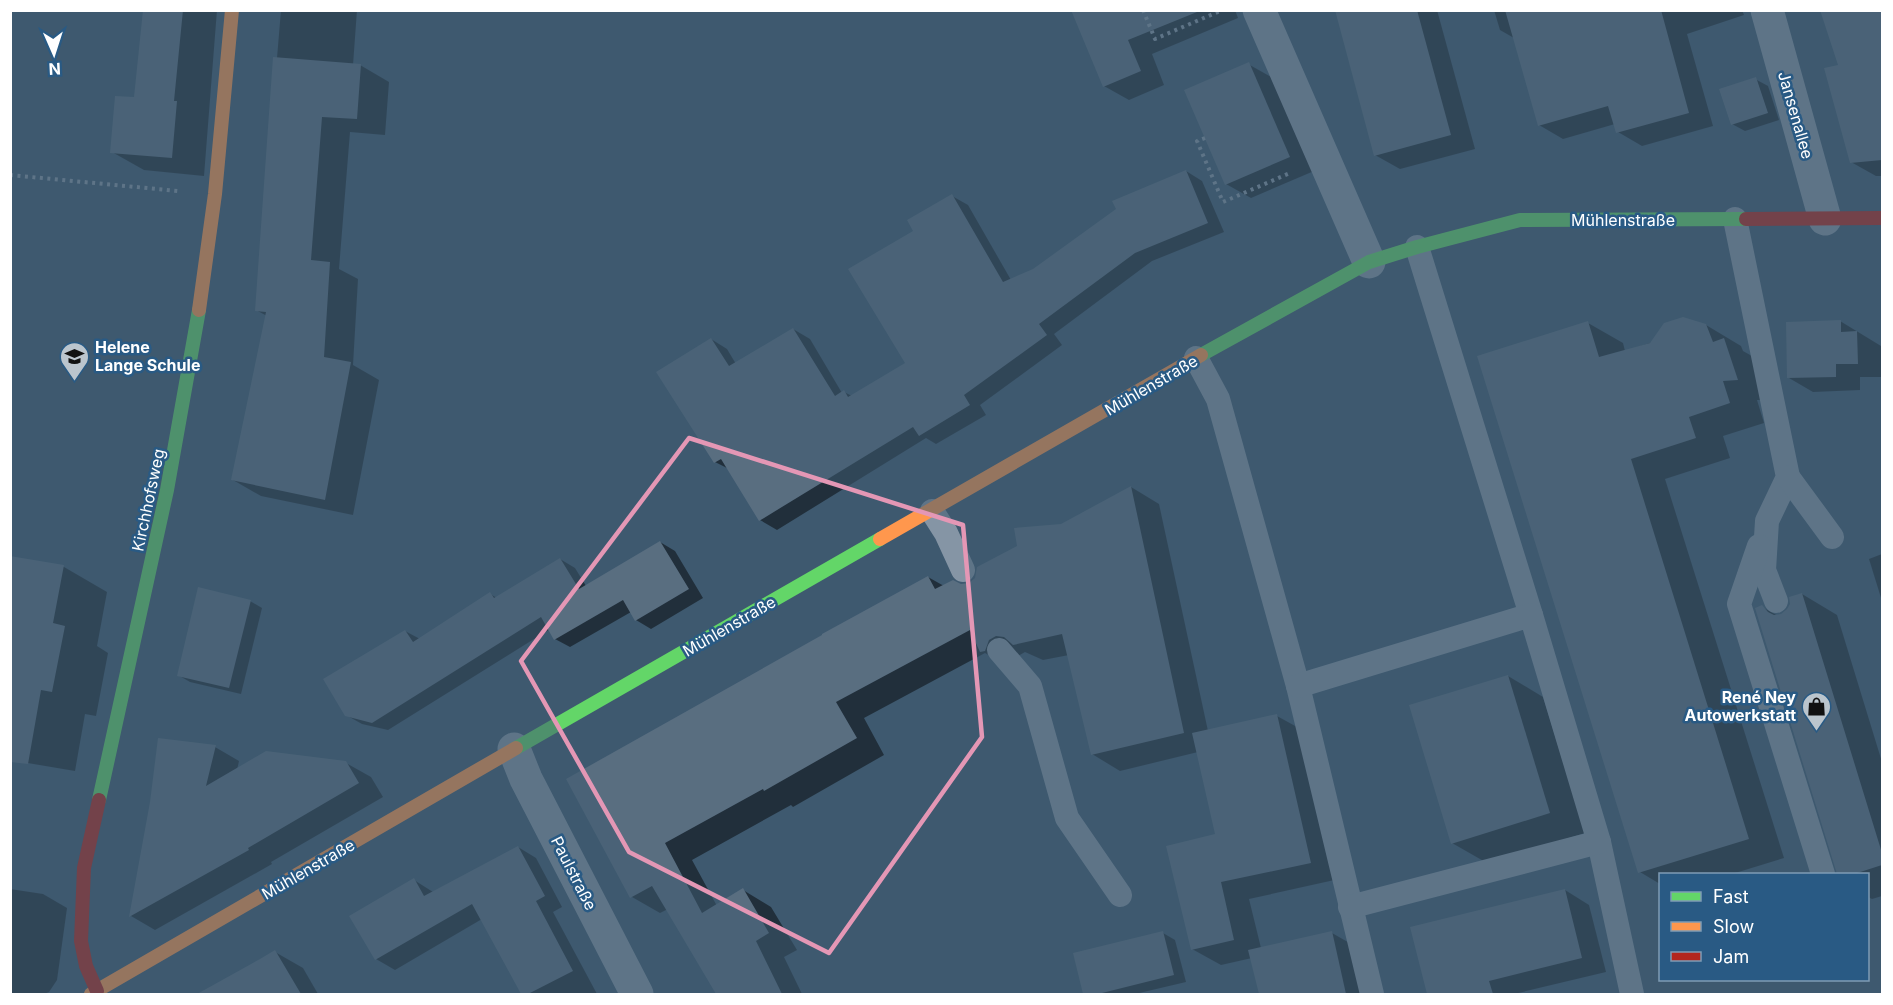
<svg xmlns="http://www.w3.org/2000/svg" width="1893" height="1005" font-family="Inter,sans-serif">
	<style>
		.shadow { fill: #0007 }
		.building { fill: #596e80 }
		.lines { fill: none; stroke-linecap: round; stroke-linejoin: round }
		.path { stroke: #8595a5; stroke-width: 4; stroke-dasharray: 3 4.5; stroke-linecap: butt }
		.lane { stroke: #8595a5; stroke-width: 24 }
		.street { stroke: #8595a5; stroke-width: 33 }
		.fast { stroke: #63d668; stroke-width: 14 }
		.slow { stroke: #ff974d; stroke-width: 14 }
		.jam { stroke: #b3261e; stroke-width: 14 }
		.marked { fill: none; stroke: #e497b5; stroke-width: 4.5; stroke-linejoin: round }
		.labels { text-anchor: middle; stroke-width: 5; stroke-linejoin: round; paint-order: stroke }
		.street-label { font-size: 16px; fill: #fff; stroke: #295a84 }
		.poi-label { font-size: 16px; font-weight: bold; fill: #fff; stroke: #295a84; text-anchor: start }
	</style>
	<rect width="100%" height="100%" fill="#3e596f"/>
	<g class="shadow">
		<polygon points="144,10 217,10 204,176 144,170 112,152 135,99"/>
		<polygon points="281,10 357,10 353,65 360,65 389,82 385,135 350,132 339,269 358,279 353,365 379,380 353,515 261,496 233,480 267,316 256,310"/>
		<polygon points="1073,10 1235,10 1238,18 1152,54 1164,85 1129,100 1104,86"/>
		<polygon points="1336,10 1437,10 1475,149 1400,169 1375,155"/>
		<polygon points="1494,10 1742,10 1744,15 1687,34 1713,126 1642,146 1618,132 1615,124 1563,139 1539,125 1514,38 1500,30"/>
		<polygon points="1821,10 1882,10 1882,176 1876,176 1851,162 1840,66"/>
		<polygon points="1248,64 1273,78 1314,171 1251,198 1226,184"/>
		<polygon points="1755,79 1768,86 1779,120 1745,131 1732,124"/>
		<polygon points="1186,171 1202,181 1224,232 1152,261 1054,334 1062,345 980,405 986,415 936,444 926,438 777,530 760,520 729,469 715,462 711,339 727,349 736,364 793,329 810,339 842,393 844,392 852,396 907,363 915,231 952,196 968,205 1011,280 1034,271"/>
		<polygon points="1840,321 1881,346 1882,377 1860,377 1860,390 1813,392 1789,378"/>
		<polygon points="1588,323 1623,343 1625,351 1706,325 1741,346 1743,351 1759,360 1772,400 1757,400 1764,423 1723,436 1730,458 1665,479 1784,858 1732,874 1660,874 1660,884 1640,872"/>
		<polygon points="1131,487 1159,504 1208,731 1277,716 1306,732 1339,879 1249,899 1261,948 1332,933 1367,953 1376,994 1260,994 1252,958 1221,965 1192,949 1217,835 1198,752 1120,771 1092,754 1069,655 1043,660 1025,652 1018,656 1010,667 985,653 864,718 884,755 793,807 791,805 692,860 717,906 743,890 771,907 797,950 784,957 802,994 718,994 668,909 660,913 632,897 568,780 928,577 944,586 970,584 1061,525"/>
		<polygon points="660,542 675,551 703,598 651,629 636,620 631,612 570,647 555,639 550,629 388,730 362,724 346,715 405,631 420,639 490,594 497,598 560,559 575,568 586,586"/>
		<polygon points="1882,554 1882,601 1869,559"/>
		<polygon points="10,557 64,567 107,592 97,646 108,653 96,716 85,714 75,771 10,760"/>
		<polygon points="1802,594 1837,615 1882,762 1882,896 1872,899 1868,897 1868,874 1838,874 1838,870 1762,607 1778,616 1781,616"/>
		<polygon points="250,601 262,608 241,694 190,682 178,675"/>
		<polygon points="1508,676 1543,697 1585,833 1487,863 1452,843"/>
		<polygon points="215,747 239,761 237,770 346,763 371,777 383,797 271,862 272,864 155,930 131,916"/>
		<polygon points="518,847 536,858 562,907 553,912 597,994 523,994 482,919 395,970 376,959 351,917 414,880 433,892"/>
		<polygon points="10,889 43,894 67,908 57,980 49,992 44,994 10,994"/>
		<polygon points="1565,890 1589,905 1606,972 1514,994 1429,994 1412,928"/>
		<polygon points="1163,933 1175,940 1186,982 1135,994 1084,994 1075,954"/>
		<polygon points="275,952 303,968 318,994 201,994"/>
	</g>
	<g class="building">
		<polygon points="143,10 183,10 174,101 177,101 172,158 110,153 115,96 134,97"/>
		<polygon points="1071,10 1197,10 1197,12 1128,40 1141,71 1103,87"/>
		<polygon points="1335,10 1417,10 1451,135 1374,156"/>
		<polygon points="1505,10 1661,10 1689,113 1616,133 1608,106 1538,126"/>
		<polygon points="1820,10 1882,10 1882,160 1850,163 1824,68 1838,65"/>
		<polygon points="273,57 361,64 357,119 322,117 311,260 330,262 324,357 351,362 325,500 231,480 266,312 255,311"/>
		<polygon points="1249,62 1290,157 1225,185 1184,90"/>
		<polygon points="1756,77 1768,113 1731,125 1719,89"/>
		<polygon points="1186,170 1208,223 1135,253 1039,324 1047,335 964,395 970,405 919,436 913,427 759,521 721,459 714,463 656,372 711,338 729,366 793,328 835,396 844,390 848,397 905,363 848,269 913,231 907,220 952,194 1003,282 1033,269 1116,209 1112,201"/>
		<polygon points="1683,317 1706,324 1713,342 1724,338 1738,380 1723,381 1730,403 1689,417 1696,438 1631,459 1749,839 1638,873 1477,356 1588,321 1599,357 1650,343 1664,323"/>
		<polygon points="1841,320 1841,332 1857,331 1858,364 1836,364 1836,377 1787,378 1786,322"/>
		<polygon points="1131,486 1184,733 1091,755 1062,634 1013,645 1004,637 996,636 989,640 985,651 980,652 970,630 836,702 857,738 764,791 763,789 665,843 702,913 743,888 769,933 756,941 782,994 716,994 652,886 630,898 566,779 822,635 822,634 928,576 935,589 953,580 961,584 969,583 975,578 977,567 1017,546 1014,528 1061,524"/>
		<polygon points="660,541 689,589 635,621 623,600 554,640 541,617 372,723 345,716 323,679 405,630 413,642 490,592 494,598 560,558 579,589"/>
		<polygon points="10,556 64,565 53,623 65,626 52,692 41,690 28,764 10,762"/>
		<polygon points="198,587 251,600 229,688 177,676"/>
		<polygon points="1802,593 1882,853 1882,865 1854,874 1837,874 1755,608 1762,605 1768,612 1774,615 1781,614 1787,609 1790,604 1789,597"/>
		<polygon points="1508,675 1550,813 1451,844 1409,705"/>
		<polygon points="1277,714 1311,863 1221,882 1234,940 1191,950 1166,846 1215,834 1192,733"/>
		<polygon points="158,738 216,745 206,786 266,751 346,761 359,783 248,848 249,850 129,917 150,802"/>
		<polygon points="518,846 545,896 536,901 573,971 528,994 521,994 472,904 375,960 349,916 414,878 424,896"/>
		<polygon points="1565,889 1582,958 1489,981 1493,994 1427,994 1410,927"/>
		<polygon points="1163,931 1174,975 1098,994 1083,994 1073,953"/>
		<polygon points="1332,931 1346,994 1259,994 1248,950"/>
		<polygon points="275,950 301,994 197,994 260,959"/>
	</g>
	<g class="lines">
		<g class="path">
			<polyline points="1143,10 1155,39 1220,11"/>
			<polyline points="1205,138 1197,141 1223,202 1290,173"/>
			<polyline points="10,175 178,191"/>
		</g>
		<g class="lane">
			<polyline points="1735,219 1788,477 1767,521 1764,570 1776,601"/>
			<polyline points="1417,247 1531,615"/>
			<polyline points="1196,358 1218,399 1298,686 1372,994"/>
			<polyline points="1788,477 1832,537"/>
			<polyline points="932,511 946,533 963,570"/>
			<polyline points="1759,546 1739,604 1823,874"/>
			<polyline points="999,650 1030,686 1067,818 1120,895"/>
			<polyline points="1298,686 1531,615 1599,842 1632,994"/>
			<polyline points="1350,907 1599,842"/>
		</g>
		<g class="street">
			<polyline points="1259,10 1369,262"/>
			<polyline points="1767,10 1825,219"/>
			<polyline points="514,749 526,779 637,994"/>
		</g>
		<g class="fast">
			<polyline points="1201,355 1369,262 1417,247 1520,220 1746,219"/>
			<polyline points="516,748 880,539"/>
			<polyline points="99,800 167,490 199,310"/>
		</g>
		<g class="slow">
			<polyline points="199,310 215,194 232,10"/>
			<polyline points="880,539 1201,355"/>
			<polyline points="91,994 516,748"/>
		</g>
		<g class="jam">
			<polyline points="1746,219 1882,218"/>
			<polyline points="97,991 86,966 81,941 84,868 99,800"/>
		</g>
	</g>
	<path d="M0 0H1893V1005H0ZM689,438l274,87 19,212 -153,216 -200,-101 -108,-191z" fill="#3e596f" fill-opacity=".55" fill-rule="evenodd"/>
	<path class="marked" d="M689,438l274,87 19,212 -153,216 -200,-101 -108,-191z"/>
	<defs>
		<symbol id="school-pin" viewBox="-11 -11 22 30"><path d="M0 17L-7.5 6A9.5 9.5 0 1 1 7.5 6Z" fill="#bbc5cd" stroke="#295a84"/><path d="M0-5L7-2L0 1L-7-2ZM-4 1L0 2.5L4 1V4Q0 6-4 4Z" fill="#111"/></symbol>
		<symbol id="shop-pin" viewBox="-11 -11 22 30"><path d="M0 17L-7.5 6A9.5 9.5 0 1 1 7.5 6Z" fill="#bbc5cd" stroke="#295a84"/><path d="M-5-2.5h2.3a2.7 3.5 0 0 1 5.4 0H5L5.5 6h-11ZM-1.5-2.5h3a1.5 2.3 0 0 0-3 0Z" fill="#111"/></symbol>
	</defs>
	<g fill-rule="evenodd">
		<use href="#school-pin" x="58" y="340" width="33" height="45"/>
		<use href="#shop-pin" x="1800" y="690" width="33" height="45"/>
	</g>
	<g class="labels">
		<g class="street-label">
			<text transform="translate(1796 115) rotate(74)" y="6">Jansenallee</text>
			<text x="1623" y="226">Mühlenstraße</text>
			<text transform="translate(1151 385) rotate(-30)" y="6">Mühlenstraße</text>
			<text transform="translate(148 500) rotate(-78)" y="6">Kirchhofsweg</text>
			<text transform="translate(729 626) rotate(-30)" y="6">Mühlenstraße</text>
			<text transform="translate(308 869) rotate(-30)" y="6">Mühlenstraße</text>
			<text transform="translate(574 873) rotate(63)" y="6">Paulstraße</text>
		</g>
		<g class="poi-label">
			<text x="95" y="353">Helene<tspan x="95" dy="18">Lange Schule</tspan></text>
			<text x="1796" y="703" text-anchor="end">René Ney<tspan x="1796" dy="18">Autowerkstatt</tspan></text>
		</g>
	</g>
	<rect width="1893" height="1005" fill="none" stroke="#ffffff" stroke-width="24"/>
	<rect x="1659" y="873" width="210" height="108" fill="#295a84" stroke="#7f9cb5" stroke-width="1.5"/>
	<rect x="1671" y="892" width="30" height="9" fill="#63d668" stroke="#7f9cb5" stroke-width="1.5"/>
	<text x="1713" y="903" font-size="18" fill="#ffffff">Fast</text>
	<rect x="1671" y="922" width="30" height="9" fill="#ff974d" stroke="#7f9cb5" stroke-width="1.5"/>
	<text x="1713" y="933" font-size="18" fill="#ffffff">Slow</text>
	<rect x="1671" y="952" width="30" height="9" fill="#b3261e" stroke="#7f9cb5" stroke-width="1.5"/>
	<text x="1713" y="963" font-size="18" fill="#ffffff">Jam</text>
	<g transform="translate(54 54) rotate(177)" stroke="#295a84" stroke-width="4.5" paint-order="stroke">
	<path d="M0-4.5L10 22L0 15L-10 22Z" fill="#ffffff"/>
	<text y="-9" font-size="16" font-weight="bold" text-anchor="middle" fill="#ffffff">N</text>
	</g>
</svg>
